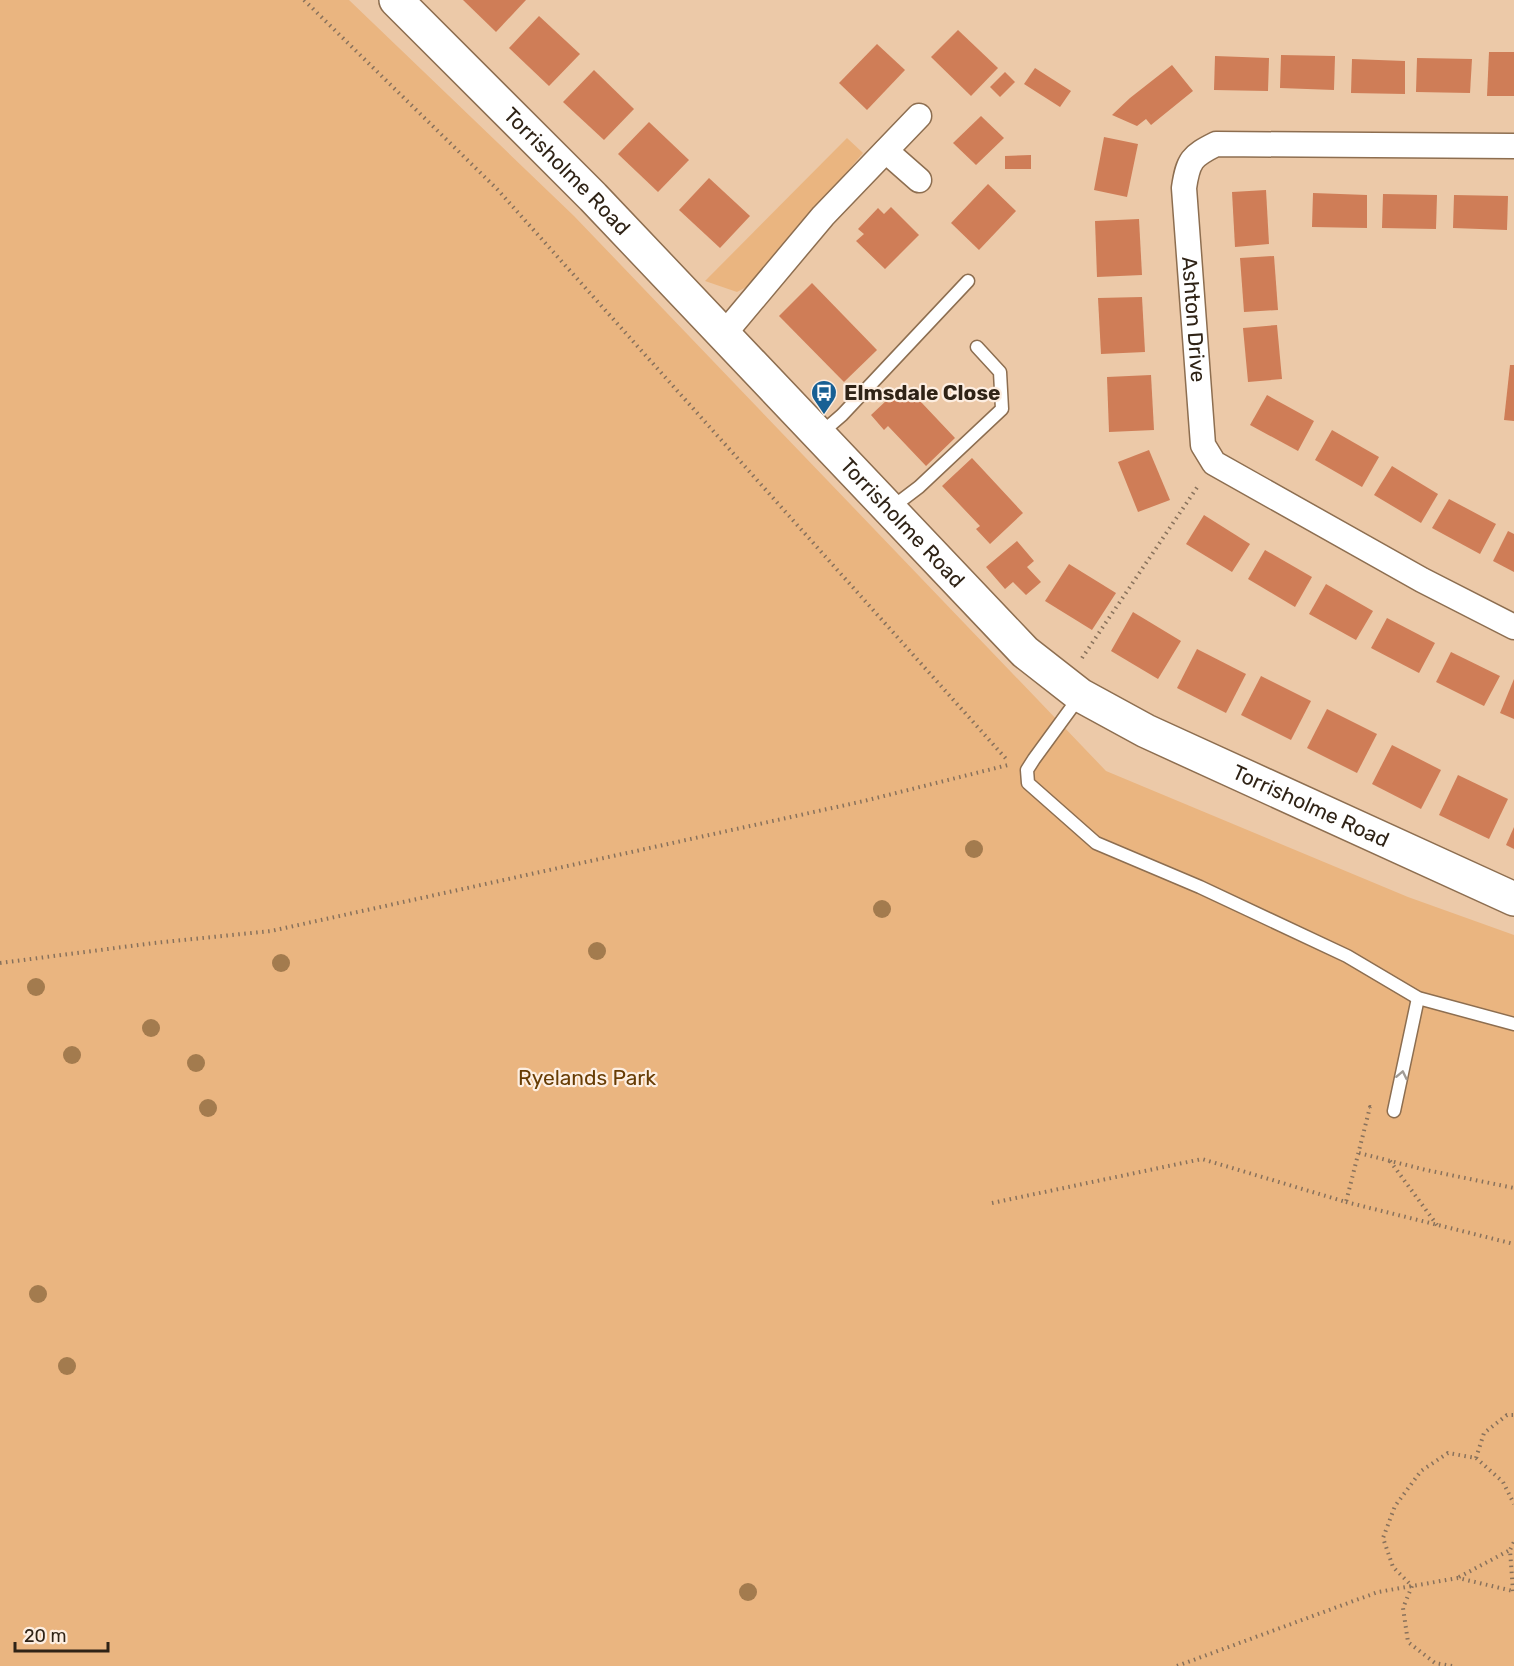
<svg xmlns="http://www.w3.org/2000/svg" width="1514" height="1666" font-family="Rubik,sans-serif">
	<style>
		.green { fill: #eab580 }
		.building { fill: #cf7d57 }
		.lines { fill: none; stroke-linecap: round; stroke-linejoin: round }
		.service-casing { stroke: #8d6e50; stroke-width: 15 }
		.minor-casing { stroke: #8d6e50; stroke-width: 27 }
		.secondary-casing { stroke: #8d6e50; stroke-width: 36 }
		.path { stroke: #88715b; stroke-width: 4; stroke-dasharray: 1.5 4.5; stroke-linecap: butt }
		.service { stroke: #fff; stroke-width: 12 }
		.minor { stroke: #fff; stroke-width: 24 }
		.secondary { stroke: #fff; stroke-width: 33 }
		.tree { fill: #a37b4e }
		.oneway { stroke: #a19c96 }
		.labels { text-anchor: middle; stroke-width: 4.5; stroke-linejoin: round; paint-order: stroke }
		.street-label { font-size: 21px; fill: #2f2316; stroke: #fdeee1 }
		.poi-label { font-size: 21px; font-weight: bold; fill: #2f2316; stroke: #fdeee1; text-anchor: start }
		.park-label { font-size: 21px; fill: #673c04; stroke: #fdeee1 }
	</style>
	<rect width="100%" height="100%" fill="#ecc9a8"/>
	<g class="green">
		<polygon points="0,0 349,0 574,216 1106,771 1408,897 1514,935 1514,1666 0,1666"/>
		<polygon points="847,138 863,153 752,284 737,292 705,281"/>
	</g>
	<g class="building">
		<polygon points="463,0 526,0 496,32"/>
		<polygon points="539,16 580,54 549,86 509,48"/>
		<polygon points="958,30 998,68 971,96 931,57"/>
		<polygon points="877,44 905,70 867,110 839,83"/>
		<polygon points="1489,52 1514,52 1514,96 1487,96"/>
		<polygon points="1281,55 1335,56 1334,90 1280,88"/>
		<polygon points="1215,56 1269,58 1268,91 1214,90"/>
		<polygon points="1417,58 1472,59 1470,93 1416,92"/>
		<polygon points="1352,59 1405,61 1405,94 1351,93"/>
		<polygon points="1172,65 1193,91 1151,125 1146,119 1137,126 1112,115 1130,98"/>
		<polygon points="1035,68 1071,91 1060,107 1024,84"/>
		<polygon points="594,70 634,109 604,140 563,102"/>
		<polygon points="1005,72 1015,82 1000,97 990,87"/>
		<polygon points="981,116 1004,138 976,165 953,143"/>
		<polygon points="649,122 689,160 658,192 618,154"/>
		<polygon points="1104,137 1138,144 1127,197 1094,190"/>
		<polygon points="1031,155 1031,169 1005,169 1005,156"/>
		<polygon points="709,178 750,216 720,248 679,210"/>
		<polygon points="988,184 1016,211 979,250 951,223"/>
		<polygon points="1266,190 1269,244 1235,247 1232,192"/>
		<polygon points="1313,193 1367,195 1367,228 1312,227"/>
		<polygon points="1383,194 1437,195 1436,229 1382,228"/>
		<polygon points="1454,195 1508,196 1507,230 1453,228"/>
		<polygon points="891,207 919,235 885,269 856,241 864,234 858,229 878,208 884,214"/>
		<polygon points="1139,219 1142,275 1097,277 1095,221"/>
		<polygon points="1274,256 1278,310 1244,312 1240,258"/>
		<polygon points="812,283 877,350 844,382 779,316"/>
		<polygon points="1142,297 1145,352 1101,354 1098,298"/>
		<polygon points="1277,325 1282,379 1248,382 1243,328"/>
		<polygon points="1510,365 1514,365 1514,421 1504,420"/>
		<polygon points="1151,375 1154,430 1109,432 1107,377"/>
		<polygon points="904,384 955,438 926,466 888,426 884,430 871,415"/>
		<polygon points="1267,395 1314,421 1298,451 1250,425"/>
		<polygon points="1332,430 1379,457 1362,487 1315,460"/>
		<polygon points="1149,450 1170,500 1138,512 1118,462"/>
		<polygon points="972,458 1023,513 990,544 976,529 980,526 942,486"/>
		<polygon points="1392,466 1438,494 1421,523 1374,495"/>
		<polygon points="1449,499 1496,524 1480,554 1432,528"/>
		<polygon points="1204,515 1250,544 1232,572 1186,544"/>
		<polygon points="1508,531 1514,534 1514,572 1493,561"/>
		<polygon points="1017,541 1034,561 1027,567 1041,582 1026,595 1013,582 1005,589 986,567"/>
		<polygon points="1265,550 1312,577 1295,607 1248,579"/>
		<polygon points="1069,564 1116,593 1092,630 1045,601"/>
		<polygon points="1326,584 1373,611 1356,640 1309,614"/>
		<polygon points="1133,612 1181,641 1158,679 1111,651"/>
		<polygon points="1387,618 1435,643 1419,673 1371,648"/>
		<polygon points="1197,649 1246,674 1226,713 1177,688"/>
		<polygon points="1451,652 1500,676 1484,706 1436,682"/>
		<polygon points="1261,676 1311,701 1291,740 1241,715"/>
		<polygon points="1514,679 1514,719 1500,713"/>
		<polygon points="1327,709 1377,734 1357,773 1307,748"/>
		<polygon points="1392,745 1441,770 1421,809 1372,784"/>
		<polygon points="1458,775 1508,799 1489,839 1439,815"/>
		<polygon points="1514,827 1514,849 1506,845"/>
	</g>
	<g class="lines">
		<defs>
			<g id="service">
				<polyline points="820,434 842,415 968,281"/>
				<polyline points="890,509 919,487 1002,409 1000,372 977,347"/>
				<polyline points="1080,696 1034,759 1027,770 1028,783 1096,843 1200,887 1347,956 1418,998 1514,1024"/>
				<polyline points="1394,1111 1418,998"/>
			</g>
			<g id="minor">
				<path id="s1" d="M1514,146l-298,-2c-24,12 -28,16 -32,44l19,257 11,18 208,117 92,47"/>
				<polyline points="886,151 919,180"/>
				<polyline points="724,334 823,216 919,116"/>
			</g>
			<g id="secondary">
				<path id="s2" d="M396,0l197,197 432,455 55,43 66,36 368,168"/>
			</g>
		</defs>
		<use href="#service" class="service-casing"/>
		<use href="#minor" class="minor-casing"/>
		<use href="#secondary" class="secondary-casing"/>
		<g class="path">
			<polyline points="304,0 497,189 1008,761"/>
			<polyline points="1082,658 1198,486"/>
			<polyline points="0,963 154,943 271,931 864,801 1008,765"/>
			<polyline points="1359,1153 1426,1170 1514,1188"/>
			<polyline points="1390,1161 1437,1225"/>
			<polyline points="1346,1202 1514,1244"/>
			<polyline points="992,1203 1202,1159 1346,1202 1370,1107 1372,1108"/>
			<polyline points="1476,1458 1484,1433 1507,1415 1514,1415"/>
			<polyline points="1459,1577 1510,1550"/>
			<polyline points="1513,1591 1510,1550 1514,1542"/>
			<polyline points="1177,1666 1378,1592 1458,1578 1513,1591"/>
			<polyline points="1452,1666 1435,1663 1408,1642 1403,1608 1412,1586 1393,1567 1383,1538 1395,1506 1421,1471 1448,1453 1476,1458 1503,1482 1514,1504"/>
		</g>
		<use href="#service" class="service"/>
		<use href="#minor" class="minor"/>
		<use href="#secondary" class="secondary"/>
	</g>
	<g class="tree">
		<circle cx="974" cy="849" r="9"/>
		<circle cx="882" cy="909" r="9"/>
		<circle cx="597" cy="951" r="9"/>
		<circle cx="281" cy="963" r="9"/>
		<circle cx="36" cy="987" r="9"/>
		<circle cx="151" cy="1028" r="9"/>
		<circle cx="72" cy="1055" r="9"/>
		<circle cx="196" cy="1063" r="9"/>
		<circle cx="208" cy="1108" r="9"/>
		<circle cx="38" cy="1294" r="9"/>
		<circle cx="67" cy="1366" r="9"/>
		<circle cx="748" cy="1592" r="9"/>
	</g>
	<defs><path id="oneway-chevron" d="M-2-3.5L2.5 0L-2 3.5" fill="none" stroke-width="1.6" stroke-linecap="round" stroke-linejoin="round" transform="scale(1.5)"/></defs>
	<use class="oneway" href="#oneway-chevron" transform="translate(1402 1075) rotate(-78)"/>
	<defs>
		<symbol id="bus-pin" viewBox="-11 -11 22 30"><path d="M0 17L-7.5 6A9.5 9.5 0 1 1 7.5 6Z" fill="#186094" stroke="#fdeee1"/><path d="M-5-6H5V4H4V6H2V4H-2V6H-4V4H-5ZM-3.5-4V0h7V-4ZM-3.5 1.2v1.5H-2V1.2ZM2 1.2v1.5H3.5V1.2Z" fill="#fff"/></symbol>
	</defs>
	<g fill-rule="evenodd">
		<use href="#bus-pin" x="809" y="378" width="30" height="40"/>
	</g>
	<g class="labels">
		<g class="street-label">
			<text dy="7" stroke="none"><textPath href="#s2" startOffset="242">Torrisholme Road</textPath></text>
			<text dy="7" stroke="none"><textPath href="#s1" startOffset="488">Ashton Drive</textPath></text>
			<text dy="7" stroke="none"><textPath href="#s2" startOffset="728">Torrisholme Road</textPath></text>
			<text dy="7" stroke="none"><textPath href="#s2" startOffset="1232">Torrisholme Road</textPath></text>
		</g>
		<g class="poi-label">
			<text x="844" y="400">Elmsdale Close</text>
		</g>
		<g class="park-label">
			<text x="587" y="1085">Ryelands Park</text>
		</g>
	</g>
	<path d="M15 1642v9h93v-9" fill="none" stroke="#2f2316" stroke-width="3"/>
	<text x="24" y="1642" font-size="18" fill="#2f2316" stroke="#fdeee1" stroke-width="4.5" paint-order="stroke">20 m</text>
</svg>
